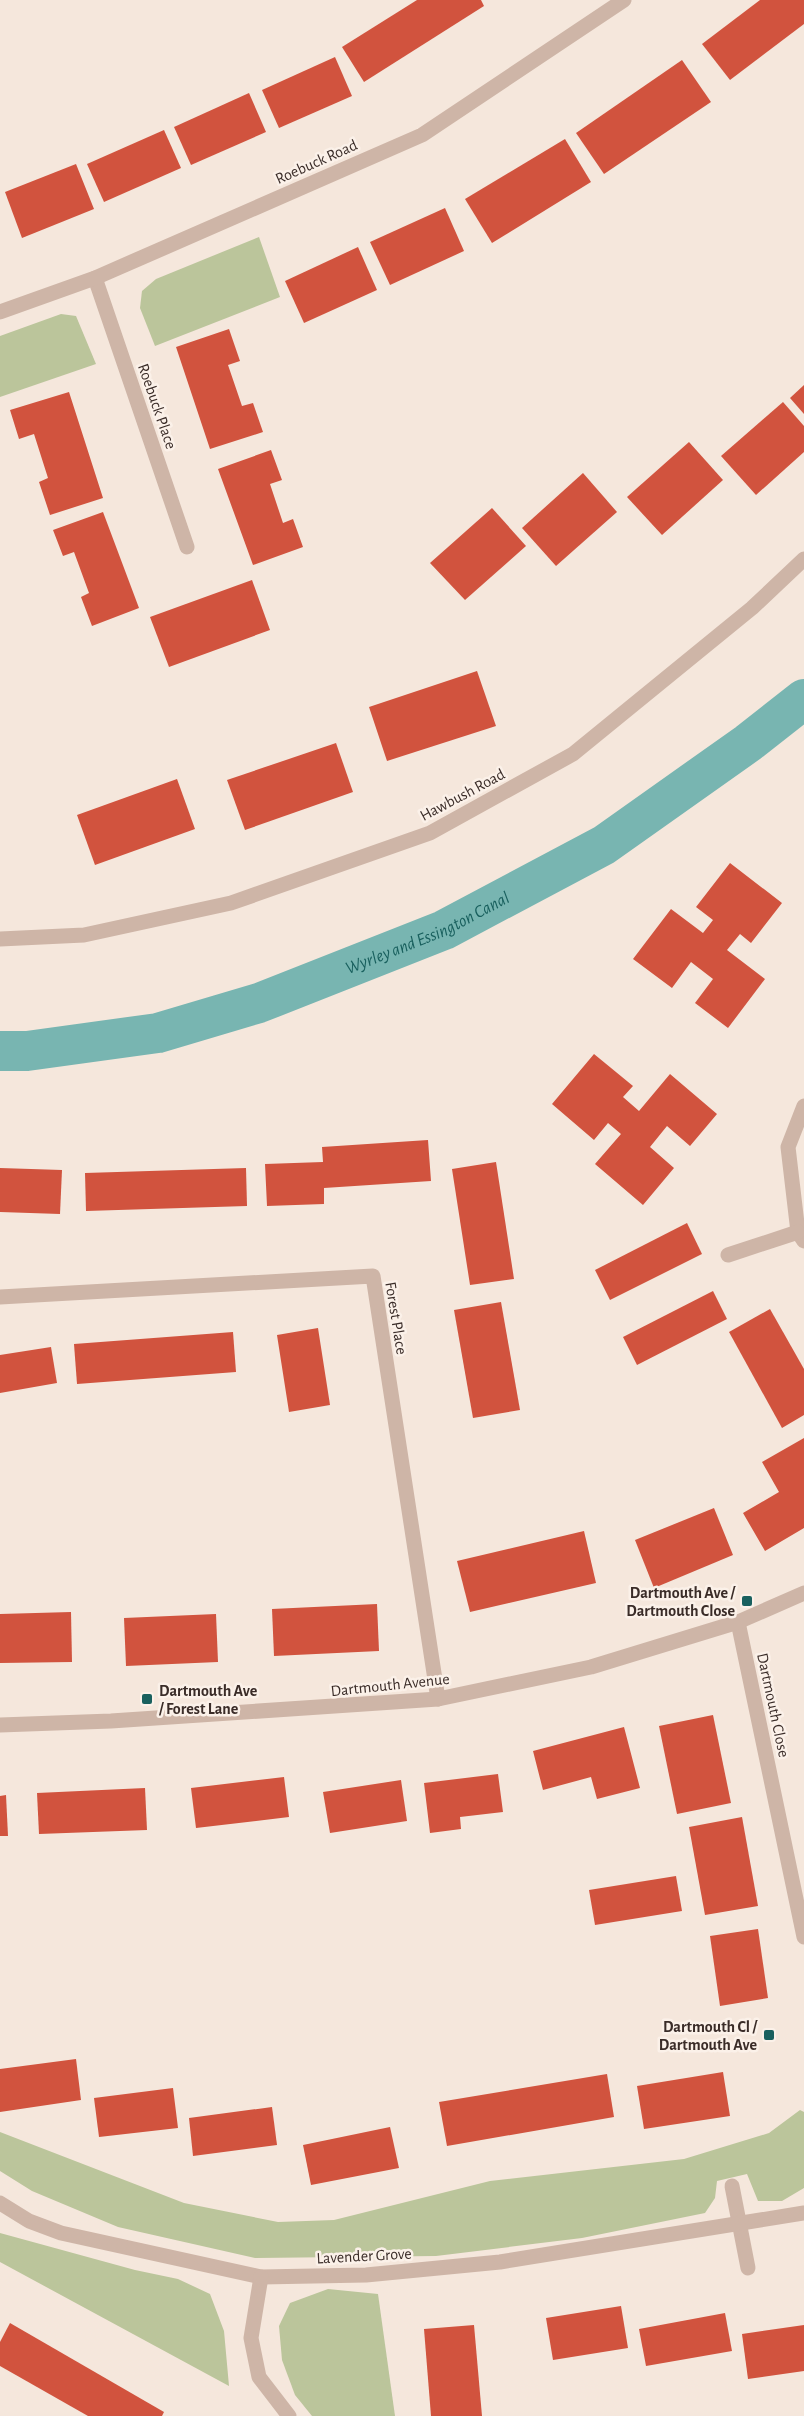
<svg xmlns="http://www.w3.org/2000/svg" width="804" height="2416" font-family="'Alegreya Sans',sans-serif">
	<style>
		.green { fill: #bbc59b }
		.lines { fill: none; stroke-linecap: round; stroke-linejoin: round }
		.canal { stroke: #78b5b1; stroke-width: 40 }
		.building { fill: #d1533e }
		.minor { stroke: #ceb5a7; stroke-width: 15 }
		.poi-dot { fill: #19605e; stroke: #fbf1e9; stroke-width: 2 }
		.labels { text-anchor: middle; stroke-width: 5; stroke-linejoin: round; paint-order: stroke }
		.street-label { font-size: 16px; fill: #3a2c28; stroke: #fbf1e9 }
		.poi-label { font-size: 16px; font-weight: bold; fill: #3a2c28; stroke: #fbf1e9; text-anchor: end }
		.water-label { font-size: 18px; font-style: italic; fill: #19605e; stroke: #fbf1e9 }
	</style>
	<rect width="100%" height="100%" fill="#f5e7dc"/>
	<g class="green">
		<polygon points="259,237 280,297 155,346 140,308 142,291 156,279"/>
		<polygon points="61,314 76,316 96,364 0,397 0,336"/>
		<polygon points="800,2110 804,2112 804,2188 782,2201 758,2201 747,2174 717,2181 715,2198 705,2213 582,2238 436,2256 255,2258 118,2227 32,2191 0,2171 0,2132 184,2203 278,2222 334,2220 490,2181 684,2159 769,2133"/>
		<polygon points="0,2233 135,2270 178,2279 210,2294 224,2331 229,2386 0,2262"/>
		<polygon points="328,2289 378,2294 395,2416 312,2416 295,2395 282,2360 279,2326 290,2303"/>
	</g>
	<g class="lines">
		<path class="canal" id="s1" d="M0,1051h27l131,-18 101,-30 185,-73 160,-85 144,-102 56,-44"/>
	</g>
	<g class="building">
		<polygon points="417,0 481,0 484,6 364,82 342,47"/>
		<polygon points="760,0 804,0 804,24 730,80 702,44"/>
		<polygon points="335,57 352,96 279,128 262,90"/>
		<polygon points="682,60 711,102 604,174 576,133"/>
		<polygon points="249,93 266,132 191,165 174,127"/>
		<polygon points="164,130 181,168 104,202 87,164"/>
		<polygon points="565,139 591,182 492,243 465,199"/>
		<polygon points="76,164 94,209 22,238 5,192"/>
		<polygon points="445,208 464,251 390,285 370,242"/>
		<polygon points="358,247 377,290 304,323 285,281"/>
		<polygon points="229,329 240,361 228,365 242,406 253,403 263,432 210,449 176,347"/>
		<polygon points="804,385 804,414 790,398"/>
		<polygon points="69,392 103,498 50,515 39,482 48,478 34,434 19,439 10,410"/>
		<polygon points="783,402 804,426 804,452 756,495 721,456"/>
		<polygon points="689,442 723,480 662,535 627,497"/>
		<polygon points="271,450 282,480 270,484 283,523 293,519 303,547 253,565 218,469"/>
		<polygon points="583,473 617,512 556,566 522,528"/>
		<polygon points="492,508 526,546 465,600 430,563"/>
		<polygon points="103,512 139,608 92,626 81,597 89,593 74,552 63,556 53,530"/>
		<polygon points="252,580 270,630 169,667 150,617"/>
		<polygon points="477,671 496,726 387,761 369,707"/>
		<polygon points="336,743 353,792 245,830 227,780"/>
		<polygon points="177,779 195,829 95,865 77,815"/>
		<polygon points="730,863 782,903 751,943 740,934 727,950 765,979 728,1028 695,1003 713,979 691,962 672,988 633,959 671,909 703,933 713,920 696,907"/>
		<polygon points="594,1054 633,1086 623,1097 639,1111 670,1074 717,1114 690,1146 667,1126 650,1147 674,1168 643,1205 595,1164 621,1134 608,1123 594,1140 552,1104"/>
		<polygon points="428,1140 431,1181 324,1188 324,1204 267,1206 265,1164 323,1162 322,1147"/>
		<polygon points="496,1162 514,1279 470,1285 452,1169"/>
		<polygon points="0,1168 62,1170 60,1214 0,1212"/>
		<polygon points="246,1168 247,1206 86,1211 85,1173"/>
		<polygon points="687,1223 702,1254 610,1300 595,1270"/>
		<polygon points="713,1291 727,1319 637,1365 623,1337"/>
		<polygon points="501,1302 520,1410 473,1418 454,1310"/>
		<polygon points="770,1309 804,1369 804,1415 782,1428 729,1332"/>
		<polygon points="318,1328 330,1405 289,1412 277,1335"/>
		<polygon points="233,1332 236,1372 77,1384 74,1344"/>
		<polygon points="51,1347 57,1383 0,1393 0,1355"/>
		<polygon points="804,1438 804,1528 765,1551 743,1513 779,1492 762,1462"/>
		<polygon points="714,1508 733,1555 654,1588 635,1540"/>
		<polygon points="584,1531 596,1583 470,1612 457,1561"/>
		<polygon points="377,1604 379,1651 274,1656 272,1609"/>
		<polygon points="71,1612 72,1662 0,1663 0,1614"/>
		<polygon points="216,1614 218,1662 126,1666 124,1618"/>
		<polygon points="713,1715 731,1803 677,1814 659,1726"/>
		<polygon points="624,1727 640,1788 597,1799 591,1777 543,1790 533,1751"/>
		<polygon points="498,1774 503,1812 460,1817 461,1829 430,1833 424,1783"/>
		<polygon points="284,1777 289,1817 196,1828 191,1788"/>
		<polygon points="401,1780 407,1821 330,1833 323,1792"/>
		<polygon points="145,1788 147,1830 39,1834 37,1793"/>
		<polygon points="6,1795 8,1836 0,1836 0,1796"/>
		<polygon points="742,1817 758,1906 705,1915 689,1827"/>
		<polygon points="676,1876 682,1911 595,1925 589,1890"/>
		<polygon points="758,1929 768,1998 720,2006 710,1936"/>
		<polygon points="76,2059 81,2100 0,2112 0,2069"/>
		<polygon points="723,2072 730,2116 644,2129 637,2086"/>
		<polygon points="607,2074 614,2117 447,2146 439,2102"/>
		<polygon points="173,2088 178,2128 99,2137 94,2098"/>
		<polygon points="272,2107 277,2145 193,2156 189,2118"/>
		<polygon points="390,2127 399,2168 311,2185 303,2145"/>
		<polygon points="621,2306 628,2348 553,2360 546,2318"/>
		<polygon points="725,2313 732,2351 646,2366 639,2329"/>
		<polygon points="10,2323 164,2412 162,2416 88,2416 0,2366 0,2342"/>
		<polygon points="474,2325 482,2416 431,2416 424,2329"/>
		<polygon points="804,2325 804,2371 748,2379 742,2334"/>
	</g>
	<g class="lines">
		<g class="minor">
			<polyline points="95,278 187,547"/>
			<polyline points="0,312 95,278 422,135 624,0"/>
			<polyline points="0,939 84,935 231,903 430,833 573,754 752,608 804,559"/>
			<polyline points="804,1106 788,1147 798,1232 804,1241"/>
			<polyline points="728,1255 798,1232"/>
			<polyline points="0,1297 373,1276 438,1699"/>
			<polyline points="738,1622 804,1937"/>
			<polyline points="0,1725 111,1721 438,1699 591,1667 738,1622 804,1593"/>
			<polyline points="732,2186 748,2268"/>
			<polyline points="0,2203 29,2221 61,2233 261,2277 366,2275 500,2262 804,2213"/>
			<polyline points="261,2277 251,2338 259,2377 289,2416"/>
		</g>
	</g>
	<g class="poi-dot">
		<rect x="741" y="1595" width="12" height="12" rx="3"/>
		<rect x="141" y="1693" width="12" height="12" rx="3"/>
		<rect x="763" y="2029" width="12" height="12" rx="3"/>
	</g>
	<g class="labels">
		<g class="street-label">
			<text transform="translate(316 161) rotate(-24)" y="6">Roebuck Road</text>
			<text transform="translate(158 406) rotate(71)" y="6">Roebuck Place</text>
			<text transform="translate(462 794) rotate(-28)" y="6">Hawbush Road</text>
			<text transform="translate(397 1318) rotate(81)" y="6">Forest Place</text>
			<text transform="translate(390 1684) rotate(-6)" y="6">Dartmouth Avenue</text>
			<text transform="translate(774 1705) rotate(78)" y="6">Dartmouth Close</text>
			<text transform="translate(364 2255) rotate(-3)" y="6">Lavender Grove</text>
		</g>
		<g class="poi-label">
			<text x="735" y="1598">Dartmouth Ave /<tspan x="735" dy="18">Dartmouth Close</tspan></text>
			<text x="159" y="1696" text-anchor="start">Dartmouth Ave<tspan x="159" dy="18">/ Forest Lane</tspan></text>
			<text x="757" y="2032">Dartmouth Cl /<tspan x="757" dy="18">Dartmouth Ave</tspan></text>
		</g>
		<g class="water-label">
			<text dy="6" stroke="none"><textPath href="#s1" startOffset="447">Wyrley and Essington Canal</textPath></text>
		</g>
	</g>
</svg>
